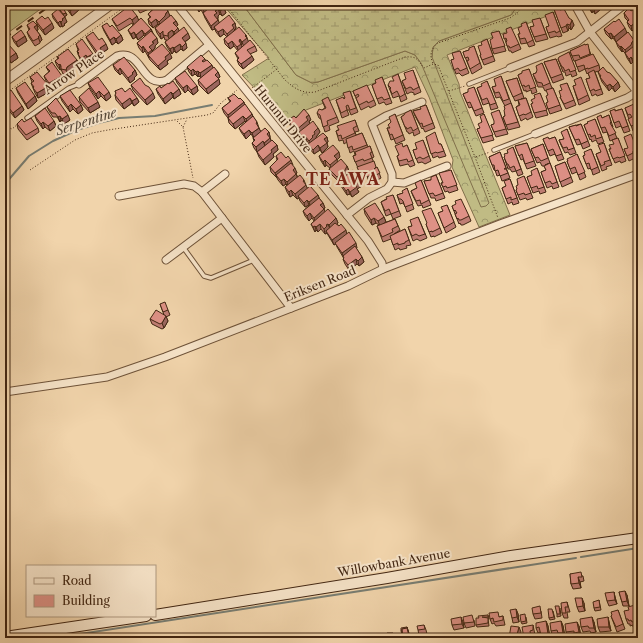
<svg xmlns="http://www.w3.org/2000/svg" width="643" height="643" font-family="'Libre Caslon Text',serif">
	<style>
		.grass { fill: #c0bb84; stroke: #81704b }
		.forest { fill: url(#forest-crowns); stroke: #81704b }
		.wetland { fill: url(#wetland-marsh); stroke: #81704b }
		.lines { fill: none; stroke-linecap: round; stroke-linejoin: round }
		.stream { stroke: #787d72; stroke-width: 2 }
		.service-casing { stroke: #6e5238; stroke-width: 5.5 }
		.minor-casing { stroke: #6e5238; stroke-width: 9 }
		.tertiary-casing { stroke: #6e5238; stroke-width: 11 }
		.secondary-casing { stroke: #422612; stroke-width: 12 }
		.path { stroke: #422612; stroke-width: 1; stroke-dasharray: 1 2; stroke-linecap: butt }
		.service { stroke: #f6e3c8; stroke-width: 3.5 }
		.minor { stroke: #f6e3c8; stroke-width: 7 }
		.tertiary { stroke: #f6e3c8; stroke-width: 9 }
		.secondary { stroke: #f6e3c8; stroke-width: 10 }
		.rail { stroke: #422612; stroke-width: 2; stroke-dasharray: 7 7; stroke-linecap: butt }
		.wall { fill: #bf7d73; stroke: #422612 }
		.shaded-wall { fill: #9b665e; stroke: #422612 }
		.building { fill: #de9186; stroke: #422612 }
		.labels { text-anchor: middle; stroke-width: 4; stroke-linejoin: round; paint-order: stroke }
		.street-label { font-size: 12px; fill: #422612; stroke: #f6e3c8 }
		.water-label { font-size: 13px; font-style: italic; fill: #584a3a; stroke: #f6e3c8 }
		.district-label { font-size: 16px; font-weight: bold; letter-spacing: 1px; fill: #7a1f14; stroke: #f6e3c8 }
	</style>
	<defs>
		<pattern id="forest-crowns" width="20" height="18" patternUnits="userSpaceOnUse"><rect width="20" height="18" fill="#c0bb84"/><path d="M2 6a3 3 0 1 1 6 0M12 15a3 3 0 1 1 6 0" fill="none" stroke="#9e986b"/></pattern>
		<pattern id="wetland-marsh" width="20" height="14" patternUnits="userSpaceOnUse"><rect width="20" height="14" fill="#c0bb84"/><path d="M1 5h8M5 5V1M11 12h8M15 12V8" fill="none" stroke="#9e986b"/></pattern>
	</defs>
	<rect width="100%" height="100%" fill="#f1d4ab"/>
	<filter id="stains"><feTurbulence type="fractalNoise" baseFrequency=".005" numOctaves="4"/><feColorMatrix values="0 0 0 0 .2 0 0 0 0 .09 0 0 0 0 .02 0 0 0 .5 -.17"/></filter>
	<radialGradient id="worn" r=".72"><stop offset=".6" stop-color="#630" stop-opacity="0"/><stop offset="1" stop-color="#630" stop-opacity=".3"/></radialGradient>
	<polygon class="grass" points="5,5 46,5 5,35"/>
	<polygon class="forest" points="223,5 243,5 296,75 312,83 318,82 405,51 415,55 421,63 432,57 433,47 439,41 511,15 516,8 516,5 570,5 570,7 447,55 459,84 460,92 510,215 479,227 452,167 453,160 429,97 415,67 306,110 288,123 242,75 269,58"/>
	<polygon class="wetland" points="243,5 516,5 516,8 511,15 439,41 433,47 432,57 489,203 486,206 481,207 421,63 415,55 405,51 318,82 312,83 296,75"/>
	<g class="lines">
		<g class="stream">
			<polyline points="5,184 29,156 53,141 77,130 99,123 119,118 155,116 212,105"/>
			<polyline points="581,557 638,548"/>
			<polyline points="54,638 576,558"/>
		</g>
		<defs>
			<g id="service">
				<polyline points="469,84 510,68"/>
				<polyline points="27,118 69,88 79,84"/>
				<polyline points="494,150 535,134"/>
				<polyline points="183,247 204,276 211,278 254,260"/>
			</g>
			<g id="minor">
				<polyline points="177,5 368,241 382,263 383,269"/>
				<polyline points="575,5 590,32 638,93"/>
				<polyline points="510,68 577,42 624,5"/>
				<path d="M79,84l38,-28c26,-8 24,34 50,24l42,-35"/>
				<polyline points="535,134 627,98 637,92"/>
				<polyline points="392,182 404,183 447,166"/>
				<polyline points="202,192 225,174"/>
				<polyline points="119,196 184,184 194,186 202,192 291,308"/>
				<polyline points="347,215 369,198 387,189 392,182 392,174 372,124 386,116 422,102"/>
				<polyline points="166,260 222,218"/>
				<polyline points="5,392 107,377 165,357 348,286 383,269 500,224 638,174"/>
			</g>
			<polyline id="tertiary" points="5,81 110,5"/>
			<g id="secondary">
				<polyline points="155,615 387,578 511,556 638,538"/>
				<polyline points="5,637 146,616"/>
			</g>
		</defs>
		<use href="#service" class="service-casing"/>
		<use href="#minor" class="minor-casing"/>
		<use href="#tertiary" class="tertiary-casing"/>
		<use href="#secondary" class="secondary-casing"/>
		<g class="path">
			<path d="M226,5l59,75c9,8 17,14 30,12l90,-35c13,-1 12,3 19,11l9,-4 5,1 37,92 23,61"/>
			<path d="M433,63c-4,-8 -2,-14 5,-20l72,-25 7,-5 7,-8"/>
			<polyline points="252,88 277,69"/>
			<polyline points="449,91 465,86"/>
			<polyline points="5,94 127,5"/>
			<polyline points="177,121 183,127 193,178"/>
			<polyline points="5,126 12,129 18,124"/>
			<polyline points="183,127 187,119"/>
			<polyline points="476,157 490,152"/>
			<polyline points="30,170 75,140 92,133 108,130 207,115 213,113 221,103 237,90"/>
		</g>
		<use href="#service" class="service"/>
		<use href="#minor" class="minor"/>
		<use href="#tertiary" class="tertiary"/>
		<use href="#secondary" class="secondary"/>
		<polyline class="rail" points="5,38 51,5"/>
	</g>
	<g class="wall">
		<polygon points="64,5 79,5 80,9 72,16"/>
		<polygon points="135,5 163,5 170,16 176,21 178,25 176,27 179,31 190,38 185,42 187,48 183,51 181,49 176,53 174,51 172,54 167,47 165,42 167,40 165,40 164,37 161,39 157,33 155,28 159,25 158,24 153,28 149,24 148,19 150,17 148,14 152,10 151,9 149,9 140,13"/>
		<polygon points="195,5 212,5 212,6 224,8 226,13 222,16 220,14 218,16 218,19 219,23 235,23 236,28 235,30 246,35 248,42 255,46 257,51 250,54 254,60 243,69 239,65 237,60 238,59 235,53 238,51 234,46 230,49 225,44 224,39 227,37 224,34 220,37 216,32 215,29 212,30 205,18 203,13 201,10 199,12"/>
		<polygon points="587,5 602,5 600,7 601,9 595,14 593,11 592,13"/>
		<polygon points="554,9 560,10 569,18 574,25 571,30 569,28 568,31 563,33"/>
		<polygon points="60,10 66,13 67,15 64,17 67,22 64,24 65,25 62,27 62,26 60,27 53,18 52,14 61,12"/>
		<polygon points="553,12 562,36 558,37 557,36 550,38 546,27 549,26"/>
		<polygon points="624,13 638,26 632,31 629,27 627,22 628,21 625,18"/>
		<polygon points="137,16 138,20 151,29 158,43 155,46 155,48 152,51 153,52 172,58 167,61 168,64 160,70 150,60 145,51 143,53 139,48 137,43 145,37 144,35 138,40 136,37 133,39 130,34 128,30 133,25 132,23 119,31 114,23 112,19"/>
		<polygon points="540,18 548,39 536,42 530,27 534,26"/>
		<polygon points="45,19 54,28 45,35 38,26 36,21"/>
		<polygon points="526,22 535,45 529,47 527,43 521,44 518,34 520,34 522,26"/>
		<polygon points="27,25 37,25 38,30 37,31 40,35 42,40 40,42 40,43 35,46 29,37 27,32 29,30"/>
		<polygon points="102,26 110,27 121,35 123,40 118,44 116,42 112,45 104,31"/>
		<polygon points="604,29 627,33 634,40 636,44 638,43 638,70 636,66 633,62 631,64 627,58 625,53 623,51 622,52 618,47 616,42 613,38 611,39 606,34"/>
		<polygon points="499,31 506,51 494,54 492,49 493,39"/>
		<polygon points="503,34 519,44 521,49 512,53 511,51 509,51"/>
		<polygon points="25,36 27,41 18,47 14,42 12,37"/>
		<polygon points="86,37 99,40 108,49 102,53 103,55 99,58 88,41"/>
		<polygon points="487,39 495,61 484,65 480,55 481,55 482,45"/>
		<polygon points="76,44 93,54 95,58 89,62 88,60 83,64 80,59 78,54 77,51 78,50"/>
		<polygon points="585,45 589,49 591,55 599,65 600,70 607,72 618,82 620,87 615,92 612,88 609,91 602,82 598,72 599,71 595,72 603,94 597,96 596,94 592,96 586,79 590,78 588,73 587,74 585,69 579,72 575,61 576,61 574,61 570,51"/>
		<polygon points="474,46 482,68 472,74 463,52 469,50"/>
		<polygon points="5,48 16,53 18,58 11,63 5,55"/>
		<polygon points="460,51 469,73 462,76 459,73 456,74 451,60 454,59"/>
		<polygon points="569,52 577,75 572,77 571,74 566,76 565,72 563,72 558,59"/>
		<polygon points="57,57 77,60 78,65 68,72 68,75 63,74 61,69 60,70 57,66 55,61 58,59"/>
		<polygon points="205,59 206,61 218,72 220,77 218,78 220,84 208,94 199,85 198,80 201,78 199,76 198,77 195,74 192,76 189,72 187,67"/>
		<polygon points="556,59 564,79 553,83 544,62"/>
		<polygon points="542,63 552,88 553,88 562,110 550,114 546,103 548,103 548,90 545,91 543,87 538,87 533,74 536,73"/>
		<polygon points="113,65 135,70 137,75 134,78 135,79 130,83 122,73 120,75 115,70"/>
		<polygon points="46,67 62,76 64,81 51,88 46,81 44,76 49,72"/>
		<polygon points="529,69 537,92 532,94 531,90 526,92 526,90 524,91 518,75 522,73"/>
		<polygon points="413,70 421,92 414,95 414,93 411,92 407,94 402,81 406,79"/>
		<polygon points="398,74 407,99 401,102 399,96 393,98 388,85 394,81"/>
		<polygon points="501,76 520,127 508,130 503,117 505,116 505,106 500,97 496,98 492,87 496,86"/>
		<polygon points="30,77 51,91 38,98 35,93 31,83 32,82"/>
		<polygon points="382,77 392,103 386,105 384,102 379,104 372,85 376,83"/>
		<polygon points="175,78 197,86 198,91 193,95 188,90 185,93 177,83"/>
		<polygon points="517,78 524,98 521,99 526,98 533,117 527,120 526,118 521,121 516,107 519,105 518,100 515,101 506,81"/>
		<polygon points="487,81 498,108 491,110 489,103 483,105 477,88 482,86"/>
		<polygon points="88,83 111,97 106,101 101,96 98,99 90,88"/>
		<polygon points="567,83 576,105 566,109 560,97 561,97 562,90"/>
		<polygon points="169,84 179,89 181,94 174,99 173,97 165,104 158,94 156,89 161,88"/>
		<polygon points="131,85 155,98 147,105 133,90"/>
		<polygon points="576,85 588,95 590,100 579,105 573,86"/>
		<polygon points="474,87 484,113 476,116 472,107 469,108 463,94 468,92"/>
		<polygon points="16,88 35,96 37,101 28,109 18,93"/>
		<polygon points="115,91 125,92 137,98 139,102 134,106 132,103 124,109 116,100 115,95 116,94"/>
		<polygon points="350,91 358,112 351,115 349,110 347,110 349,115 342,118 336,100 345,98"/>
		<polygon points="353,91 374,100 376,105 370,108 369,106 361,110"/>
		<polygon points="540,93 548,115 536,118 531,104 533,103 535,98"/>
		<polygon points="5,94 22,106 24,110 15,118 7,108 5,103 8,101"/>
		<polygon points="60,96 81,105 83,110 78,114 73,109 70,112 62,101"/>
		<polygon points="79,97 100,107 90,113 80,102"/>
		<polygon points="228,98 239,99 244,102 244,104 252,114 253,117 257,122 260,131 269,132 271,141 277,145 278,150 273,154 274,157 265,165 259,157 257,152 254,148 252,143 254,141 253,138 253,137 251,134 246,139 241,132 239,128 246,122 245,121 235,129 229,123 228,118 224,113 222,108 230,102"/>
		<polygon points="322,100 337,117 339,122 329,126 330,130 325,132 321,119 319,118 317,113 325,108"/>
		<polygon points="426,105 435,128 425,132 423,128 422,129 415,116 413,111 421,109"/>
		<polygon points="634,106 638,109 638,145 637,132 636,130 633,131 625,108"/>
		<polygon points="47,107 70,120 64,124 61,120 60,122 57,117 53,117 49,111"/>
		<polygon points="622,109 630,131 624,133 621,126 616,128 610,111 615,111"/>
		<polygon points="411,110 420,133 414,136 413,132 409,134 408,132 407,132 401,117 404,115"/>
		<polygon points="499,110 508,134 496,137 491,125 494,124"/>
		<polygon points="395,114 405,140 396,144 394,139 391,140 387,128 390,128 391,122"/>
		<polygon points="484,114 494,140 483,143 477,129 480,128"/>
		<polygon points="609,115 613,127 612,127 617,138 610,141 607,132 603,133 597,117 602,118"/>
		<polygon points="35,116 54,121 56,126 50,131 45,127 43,129 37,121"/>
		<polygon points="296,118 311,120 309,121 310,124 318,128 320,132 316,137 316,138 327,137 328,142 327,143 328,147 322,153 320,150 314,154 310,149 308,144 309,144 307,141 305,143 299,134 297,136 290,125 288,120"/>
		<polygon points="595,119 604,142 598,144 596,140 592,142 591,139 590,140 584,125 588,123"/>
		<polygon points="355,120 359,131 355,132 356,135 362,133 368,147 370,146 374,157 372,158 376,168 377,167 381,178 374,182 373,180 369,182 367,176 362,178 353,156 356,155 356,154 355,155 354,151 350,153 347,142 344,144 343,140 339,141 336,131"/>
		<polygon points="24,122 38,128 39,132 27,140 18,129 17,124"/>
		<polygon points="581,124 590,146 583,149 581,144 577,145 569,127"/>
		<polygon points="567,129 576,153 570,155 568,152 565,153 561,145 559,140 564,139"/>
		<polygon points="426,137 439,144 441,144 446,156 439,158 438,156 433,158"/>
		<polygon points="555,137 564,159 558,161 555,154 550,156 543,139 549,139"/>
		<polygon points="618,138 626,161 621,163 620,161 615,163 609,149 611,149"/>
		<polygon points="423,140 431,161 425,164 422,162 418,163 413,150 417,149"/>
		<polygon points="527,143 536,166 527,169 523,159 521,160 515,146"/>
		<polygon points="604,143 612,165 606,167 607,169 602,171 596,154 601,152"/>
		<polygon points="543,144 550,163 545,165 550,163 559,187 553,189 552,186 547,188 541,172 546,170 544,166 542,166 540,162 537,163 531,149"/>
		<polygon points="407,145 415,165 410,167 408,164 400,166 397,156 399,155 403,147"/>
		<polygon points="513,147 523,174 518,176 516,171 512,172 510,169 508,169 504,157 505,156"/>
		<polygon points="591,149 600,172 593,175 591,168 588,169 583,156 585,155"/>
		<polygon points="624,149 637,150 638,155 635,156 635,158 629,161"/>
		<polygon points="500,152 510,178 502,181 500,175 497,176 495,170 494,170 489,157"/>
		<polygon points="577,154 586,177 580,180 577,172 572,174 567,161"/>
		<polygon points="276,156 292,165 297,173 296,174 298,177 304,180 307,188 318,195 319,198 323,203 325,208 324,209 325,212 336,218 338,223 337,224 347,233 357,248 356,248 362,257 364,262 359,266 357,264 349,270 345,264 343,259 344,259 343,257 337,247 336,244 334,245 328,235 327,233 325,234 321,229 318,232 316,230 315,232 311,224 314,221 312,218 309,221 305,216 303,211 310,205 309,205 305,207 300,201 299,198 297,199 293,195 290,197 287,192 285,187 287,185 286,184 283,186 278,180 277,178 271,172 270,167 277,160"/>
		<polygon points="319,156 340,157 337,160 337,162 347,166 349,171 346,175 362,186 357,189 359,192 352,197 350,194 347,195 341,186 340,182 339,182 331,174 329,169 330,168 326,165 325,167 321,161"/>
		<polygon points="565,162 573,182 562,187 555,166"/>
		<polygon points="537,168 546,192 540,194 539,191 533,193 527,177 532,175"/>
		<polygon points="451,170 458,190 449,193 448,191 445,192 441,183 443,183"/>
		<polygon points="436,175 445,198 436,201 435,198 431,198 424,181 431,180"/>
		<polygon points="524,176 533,198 527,200 526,198 520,200 516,190 517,189 518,185"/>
		<polygon points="510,179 519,203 513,205 512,202 508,204 502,188 506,186"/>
		<polygon points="421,180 431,205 423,208 422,205 418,206 413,196 411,191 417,188"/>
		<polygon points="407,188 414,209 407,212 405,206 403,203 400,204 397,195 403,193"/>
		<polygon points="393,195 401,216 393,219 391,214 386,216 381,202"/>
		<polygon points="447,205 456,227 446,233 438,213 443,211"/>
		<polygon points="452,206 469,216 471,221 463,225 461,225 460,223 459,224"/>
		<polygon points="364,209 384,217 386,222 384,223 395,219 400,230 394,234 405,229 411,245 406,246 407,248 400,250 399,248 395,250 391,239 383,242 377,226 379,225 376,223 372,225 365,214"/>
		<polygon points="418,217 427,238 420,241 417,239 413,241 408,227 412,226"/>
		<polygon points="426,224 440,228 442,233 434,237 434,236 431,237"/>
		<polygon points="160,304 168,310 170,315 166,317 168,321 164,328 162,329 152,324 150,319 164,315"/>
		<polygon points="570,574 583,576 584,581 580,582 581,588 573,589 571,584"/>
		<polygon points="614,592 615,597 617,604 609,606 607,601"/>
		<polygon points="619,592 627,595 629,606 623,606"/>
		<polygon points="599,600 601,610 595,611 594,608"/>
		<polygon points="567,602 570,612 567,612 568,618 564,618 562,613"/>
		<polygon points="584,603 585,611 579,612 577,607"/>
		<polygon points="635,605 637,610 638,609 638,626 633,627 633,625 630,626 630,624 628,624 626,619 629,610"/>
		<polygon points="560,608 561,616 557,617 557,614"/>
		<polygon points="516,609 518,614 519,622 513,623 512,618"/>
		<polygon points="618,610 625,629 617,632 611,616 612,615"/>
		<polygon points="541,611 542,618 535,619 533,614"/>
		<polygon points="553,611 555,619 550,620 549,618"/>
		<polygon points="488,615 489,619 488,619 489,626 477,627 476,625 479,618"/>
		<polygon points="503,616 505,625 496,626 494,623 492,624 490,619"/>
		<polygon points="526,617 527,623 522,624 521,622"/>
		<polygon points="608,617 609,622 611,631 600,632 598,627"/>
		<polygon points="474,620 475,626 466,628 464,623"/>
		<polygon points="546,621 548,626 550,638 542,638 540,632 538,633 536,628"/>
		<polygon points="561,621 563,626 565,637 560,638 559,635 553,636 551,631"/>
		<polygon points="463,622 464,628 454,630 452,625"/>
		<polygon points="594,622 596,632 591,633 590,631 583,632 581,627"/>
		<polygon points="424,625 426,630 427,634 419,635 418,630"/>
		<polygon points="533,625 535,635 532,636 532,638 524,638"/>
		<polygon points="579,626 581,637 576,638 575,636 568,637 566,632"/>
		<polygon points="407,627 410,638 403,638 401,631"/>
	</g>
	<g class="shaded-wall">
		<polygon points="77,5 79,5 80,9 72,16 70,11"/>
		<polygon points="83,5 86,5 87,8 85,10"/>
		<polygon points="86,5 91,5 88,9"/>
		<polygon points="151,5 158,5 153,10"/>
		<polygon points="208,5 212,5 213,8 205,14 203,10"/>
		<polygon points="598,5 602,5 600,7 601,9 595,14 594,9"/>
		<polygon points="199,6 201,10 199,12 198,7"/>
		<polygon points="592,6 593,11 592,13 590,8"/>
		<polygon points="224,8 226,13 222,16 220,11"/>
		<polygon points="218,9 220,14 218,16 218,18 216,20 214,15 215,11"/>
		<polygon points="168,11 170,16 160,27 159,22"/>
		<polygon points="66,13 67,15 64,17 63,14"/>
		<polygon points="137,16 139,21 134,25 132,20"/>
		<polygon points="65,17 67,22 64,24 65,25 62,27 61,22 62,19"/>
		<polygon points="156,19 158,24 153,28 151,23"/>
		<polygon points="218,20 220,24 214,27 215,29 212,30 211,26"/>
		<polygon points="572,20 574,25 571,30 570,25"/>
		<polygon points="638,20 638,26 632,31 631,26"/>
		<polygon points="60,21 62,26 60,27 58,23"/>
		<polygon points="176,21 178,25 175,28 173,23"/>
		<polygon points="52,23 54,28 45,35 43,30"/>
		<polygon points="235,23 236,28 234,30 236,33 228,38 227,34 232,25"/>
		<polygon points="567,24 569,28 568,31 566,26"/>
		<polygon points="37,25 38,30 35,32 34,27"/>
		<polygon points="178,28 180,33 176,37 174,32"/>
		<polygon points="625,28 627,33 616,42 614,37"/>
		<polygon points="151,29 153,34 147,39 145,34"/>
		<polygon points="223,29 224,34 220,37 218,32"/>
		<polygon points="142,30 144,35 138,40 136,35"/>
		<polygon points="172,30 174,34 170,38 170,41 168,36 168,33"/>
		<polygon points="163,31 164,37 161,39 160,34"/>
		<polygon points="134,32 136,37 133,39 131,34"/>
		<polygon points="188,33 190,38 183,43 182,38"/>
		<polygon points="611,33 613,38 611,39 609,34"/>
		<polygon points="40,35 42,40 40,42 38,37"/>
		<polygon points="121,35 123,40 118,44 116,39"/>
		<polygon points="246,35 249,43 244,47 242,42"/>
		<polygon points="25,36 27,41 18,47 16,42"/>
		<polygon points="114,37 116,42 112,45 110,40"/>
		<polygon points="157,38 158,43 155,46 155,48 152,51 154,55 148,55 149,58 148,53 149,47 152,42"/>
		<polygon points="240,39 242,44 241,45 243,49 239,52 237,47 239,41"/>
		<polygon points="634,40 636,44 627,55 625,50"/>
		<polygon points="232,41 234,46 230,49 228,44"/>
		<polygon points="186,43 187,48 183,51 182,47"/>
		<polygon points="106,44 108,49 102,53 103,55 99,58 98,53 100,48"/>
		<polygon points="180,44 181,49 176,53 174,48"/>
		<polygon points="143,46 145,51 143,53 142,48"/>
		<polygon points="621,46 623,51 622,52 620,47"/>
		<polygon points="173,47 174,51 172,54 170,49"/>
		<polygon points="16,53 18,58 11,63 9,58"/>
		<polygon points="170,53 172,58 167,61 168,64 160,70 158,66 165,57"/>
		<polygon points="93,54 95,58 89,62 87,57"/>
		<polygon points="86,55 88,60 83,64 81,59"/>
		<polygon points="252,56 254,60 243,69 241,64"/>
		<polygon points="631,57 633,62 631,64 629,59"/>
		<polygon points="638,59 638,66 636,65 635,62"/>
		<polygon points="77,60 78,65 68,72 68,75 66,70 67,67"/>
		<polygon points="60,64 62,69 60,70 59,65"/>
		<polygon points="212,65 214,70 201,78 200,73"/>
		<polygon points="120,68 122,73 120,75 118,71"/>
		<polygon points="193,69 195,74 192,76 191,71"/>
		<polygon points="135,70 137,75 134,78 135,79 130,83 128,78"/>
		<polygon points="198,71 199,76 198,77 196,72"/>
		<polygon points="218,72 220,77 217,79 215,75"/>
		<polygon points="219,79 220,84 208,94 206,89"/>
		<polygon points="618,82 620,87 615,92 613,87"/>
		<polygon points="610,84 612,88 609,91 607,86"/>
		<polygon points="187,85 188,90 185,93 183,88"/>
		<polygon points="49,86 51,91 38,98 37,93"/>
		<polygon points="197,86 198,91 193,95 191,90"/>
		<polygon points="179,89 181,94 174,99 173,94"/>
		<polygon points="99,91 101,96 98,99 96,94"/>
		<polygon points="109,92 111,97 106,101 104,96"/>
		<polygon points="171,92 173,97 165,104 163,99"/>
		<polygon points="153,93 155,98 147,105 145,100"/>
		<polygon points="35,96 37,101 28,109 26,104"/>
		<polygon points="130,98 132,103 124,109 122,104"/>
		<polygon points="137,98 139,102 134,106 132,101"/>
		<polygon points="98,102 100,107 90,113 88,108"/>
		<polygon points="244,102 245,107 229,120 228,115"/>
		<polygon points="71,104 73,109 70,112 68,107"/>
		<polygon points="81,105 83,110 78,114 76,109"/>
		<polygon points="22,106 24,110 15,118 13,113"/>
		<polygon points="252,114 254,119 248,124 246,119"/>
		<polygon points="68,115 70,120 64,124 62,119"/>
		<polygon points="309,115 311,120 309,121 310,125 297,136 295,131 306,117"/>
		<polygon points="60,116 61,120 60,122 58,117"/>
		<polygon points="243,116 245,121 235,129 233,124"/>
		<polygon points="54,121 56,126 50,131 48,126"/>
		<polygon points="43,122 45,127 43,129 41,124"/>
		<polygon points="259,128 261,132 254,138 252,133"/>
		<polygon points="318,128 320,132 316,137 317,139 310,146 309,141 312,136 314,132"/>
		<polygon points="249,130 251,134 246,139 244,134"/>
		<polygon points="269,132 270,137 268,139 267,134"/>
		<polygon points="305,136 307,141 305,143 303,138"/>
		<polygon points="327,137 328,142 327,143 328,147 322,153 320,148 324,139"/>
		<polygon points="270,138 272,143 266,148 264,143"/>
		<polygon points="263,141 265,146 257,152 256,147"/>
		<polygon points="277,145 278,150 273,154 274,157 265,165 263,160 271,150"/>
		<polygon points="318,145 320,150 314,154 313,150"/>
		<polygon points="339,152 340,157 337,160 338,164 332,170 330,165 334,156"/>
		<polygon points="291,160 293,165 276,175 277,178 275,173"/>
		<polygon points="325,160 326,165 325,167 323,162"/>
		<polygon points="347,166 349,171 346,177 339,182 337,177"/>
		<polygon points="295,168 297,173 295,175 293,170"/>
		<polygon points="296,174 298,179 288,187 287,182"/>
		<polygon points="284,179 286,184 283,186 281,181"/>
		<polygon points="360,181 362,186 357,189 359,192 352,197 350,192 355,184"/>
		<polygon points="306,185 308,190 298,196 299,198 297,199 295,194"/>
		<polygon points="348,189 350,194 347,195 346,191"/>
		<polygon points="291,190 293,195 290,197 289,192"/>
		<polygon points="318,195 320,200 311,207 309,202"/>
		<polygon points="307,200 309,205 305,207 304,203"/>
		<polygon points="323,203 325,208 322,210 320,205"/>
		<polygon points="324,209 326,214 315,222 314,218"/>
		<polygon points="310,213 312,218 309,221 307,216"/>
		<polygon points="384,217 386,222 380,226 378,221"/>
		<polygon points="336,218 338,223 331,230 329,225"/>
		<polygon points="374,218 376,223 372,225 371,220"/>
		<polygon points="320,224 321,229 318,232 316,227"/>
		<polygon points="328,224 330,229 326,231 327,233 325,234 324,229"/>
		<polygon points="315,226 316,230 315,232 313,227"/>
		<polygon points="346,230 347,235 334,245 332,240"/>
		<polygon points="356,243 357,248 344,258 342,253"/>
		<polygon points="362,257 364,262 359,266 358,261"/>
		<polygon points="356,259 357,264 349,270 348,265"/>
		<polygon points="166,316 168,321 164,328 162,323"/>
		<polygon points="578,577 580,582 581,588 579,583"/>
		<polygon points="625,591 627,595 629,606 627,601"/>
		<polygon points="614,592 615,597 617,604 615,600"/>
		<polygon points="582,598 584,603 585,611 583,606"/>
		<polygon points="635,605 637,610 638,622 637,621"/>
		<polygon points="516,609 518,614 519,622 517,617"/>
		<polygon points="461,617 463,622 464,628 462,624"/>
		<polygon points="592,617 594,622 596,632 594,628"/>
		<polygon points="608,617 609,622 611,631 609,627"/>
		<polygon points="546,621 548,626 550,638 548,634"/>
		<polygon points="561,621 563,626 565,637 563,633"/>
		<polygon points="577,622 579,626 581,637 579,632"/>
		<polygon points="407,627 409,633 410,638 409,638 409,636"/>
		<polygon points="519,627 521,632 519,638 516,638"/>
	</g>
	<g class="building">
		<polygon points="65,5 77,5 70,11"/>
		<polygon points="136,5 145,5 138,8"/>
		<polygon points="158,5 163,5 164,6 165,6 168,11 166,13 165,16 159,22 156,19 151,23 148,19 151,17 148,14"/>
		<polygon points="196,5 208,5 203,10 199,6 198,7"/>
		<polygon points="213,5 222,5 224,8 220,11 218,9 215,11 217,13 214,15 218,20 211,26 203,13"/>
		<polygon points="588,5 598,5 594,9 592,6 590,8"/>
		<polygon points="129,6 137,16 132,20 130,18 117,26 112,19"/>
		<polygon points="559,7 560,10 564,9 569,18 572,20 570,25 567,24 566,26 561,28 554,9"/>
		<polygon points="637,7 638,7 638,20 631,26 627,22 629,20 624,13 629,8 631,11"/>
		<polygon points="63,8 66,13 63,14 60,10"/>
		<polygon points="58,9 65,17 62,19 63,20 61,22 60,21 58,23 52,14"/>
		<polygon points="553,12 560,31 556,33 555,31 548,33 546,27 549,26 545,15"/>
		<polygon points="171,15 176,21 173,23 178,28 174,32 172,30 168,33 168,36 163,35 163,31 160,34 155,28"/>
		<polygon points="229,15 235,23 232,25 234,28 227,34 223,29 218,32 214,27"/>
		<polygon points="42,16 45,19 48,17 52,23 43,30 36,21"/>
		<polygon points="141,18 151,29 145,34 142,30 136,35 134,32 131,34 128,30"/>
		<polygon points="540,18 546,34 534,37 530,27 534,26 532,20"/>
		<polygon points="619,19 625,28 614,37 611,33 609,34 604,29 614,21 615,22"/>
		<polygon points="33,21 37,25 34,27 40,35 38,37 39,38 33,41 27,32 30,29 27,25"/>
		<polygon points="526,22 533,40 527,43 525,38 520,39 518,34 520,34 518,28 522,26 521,24"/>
		<polygon points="107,23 110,27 112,25 121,35 116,39 114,37 110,40 102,26"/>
		<polygon points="184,27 188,33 182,38 186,43 182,47 180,44 174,48 173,47 170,49 165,42"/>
		<polygon points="239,27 246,35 245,36 247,38 242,42 240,39 239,41 241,44 237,47 232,41 228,44 224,39"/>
		<polygon points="511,27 519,44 510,48 509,46 507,46 506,42 507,41 506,38 504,39 503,34 507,33 506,29"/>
		<polygon points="638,29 638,36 635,32"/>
		<polygon points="21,30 25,36 16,42 12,37"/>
		<polygon points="151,31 157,38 152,42 154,43 149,47 152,50 148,53 143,46 142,48 137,43"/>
		<polygon points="499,31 505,46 492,49 490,40 493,38 491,33"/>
		<polygon points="93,32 99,40 102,38 106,44 100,48 101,50 98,53 86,37"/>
		<polygon points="628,32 634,40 632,42 631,45 625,50 621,46 620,47 616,42"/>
		<polygon points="82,39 93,54 87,57 86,55 81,59 78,54 79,53 77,51 79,50 76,44"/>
		<polygon points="487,39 493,56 482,60 480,55 481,55 478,46 482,45 481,42"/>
		<polygon points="250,40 255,46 247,50 252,56 241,64 237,60 239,58 235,53"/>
		<polygon points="638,43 638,59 635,62 631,57 629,59 625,53"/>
		<polygon points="162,44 170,53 165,57 166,59 158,66 148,55"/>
		<polygon points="585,44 585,45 588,44 590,54 580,58 579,55 572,56 570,51"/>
		<polygon points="9,45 16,53 9,58 5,53 5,48"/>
		<polygon points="474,46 480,63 470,69 467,61 469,60 468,57 465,58 463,52 469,50 469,48"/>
		<polygon points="68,49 77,60 67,67 66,70 61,69 61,66 60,64 59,65 55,61 59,58 57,57"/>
		<polygon points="460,51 467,68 460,71 458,68 454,70 451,60 454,59 452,53"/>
		<polygon points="569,52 576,70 570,72 569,69 565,71 563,67 562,67 558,59 559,57"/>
		<polygon points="593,54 599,65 588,69 588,68 585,69 584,65 577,67 575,61"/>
		<polygon points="201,55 205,59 202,61 203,62 207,60 212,65 200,73 198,71 196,72 193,69 191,71 187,67"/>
		<polygon points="124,57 135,70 132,73 133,74 128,78 120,68 118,71 113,65"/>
		<polygon points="556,59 562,74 551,78 544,62"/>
		<polygon points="52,62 62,76 49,83 44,76 50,71 46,67"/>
		<polygon points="638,62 638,67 635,65"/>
		<polygon points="542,63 550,83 543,86 542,83 537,82 533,74 536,73 537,70 536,66"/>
		<polygon points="214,67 218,72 215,75 219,79 206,89 198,80"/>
		<polygon points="603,67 607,72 610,73 618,82 613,87 610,84 607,86 600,77 601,76 598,72"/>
		<polygon points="529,69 536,87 530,89 529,85 525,87 524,85 522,86 518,75 522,73 522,71"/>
		<polygon points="413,70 419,87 413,90 412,88 410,87 406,89 402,81 406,79 404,73"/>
		<polygon points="594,70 601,89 595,91 594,89 590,91 586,79 590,78 588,73"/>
		<polygon points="185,71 197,86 191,90 187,85 183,88 175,78"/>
		<polygon points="37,72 49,86 37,93 33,88 34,87 31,83 34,81 30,77"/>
		<polygon points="398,74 405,94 400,97 397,91 392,94 390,89 391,88 388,85 390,81 394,81 392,77"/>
		<polygon points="501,76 509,99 503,101 499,92 495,93 492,87 496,86 494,79"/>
		<polygon points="98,77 109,92 104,96 99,91 96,94 88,83"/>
		<polygon points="382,77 390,98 384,100 382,97 377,99 372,85 376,83 375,80"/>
		<polygon points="581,77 588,95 578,100 573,86 576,85 574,80"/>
		<polygon points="140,78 145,85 149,87 153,93 145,100 131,85"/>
		<polygon points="517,78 522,93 513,97 506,81"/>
		<polygon points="173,81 179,89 173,94 171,92 163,99 156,89 160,86 161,88 168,83 169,84"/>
		<polygon points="487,81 496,103 490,105 487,98 482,100 477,88 482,86 481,84"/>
		<polygon points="25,82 35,96 26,104 16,88"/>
		<polygon points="567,83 574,100 564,104 560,97 561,97 559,91 562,90 560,85"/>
		<polygon points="367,85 374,100 368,103 367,101 359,105 356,98 359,96 358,94 355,96 353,91"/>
		<polygon points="474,87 482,108 474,111 470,102 467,103 463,94 468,92 468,89"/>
		<polygon points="89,88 98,102 88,108 79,97"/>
		<polygon points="122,88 125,92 130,88 137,98 132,101 130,98 122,104 115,95 116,93 115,91"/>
		<polygon points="553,88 560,105 548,109 546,103 548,102 546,96 548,95 546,90"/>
		<polygon points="11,90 22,106 13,113 5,103 9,100 5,94"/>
		<polygon points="70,90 81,105 76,109 71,104 68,107 60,96"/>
		<polygon points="350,91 356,108 350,110 348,105 346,106 347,110 341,113 336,100 343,97 344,99 345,98 343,93"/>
		<polygon points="540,93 547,110 534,113 531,104 533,103 531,100 535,98 534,95"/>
		<polygon points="234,94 239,99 240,98 244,102 228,115 222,108 231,101 228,98"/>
		<polygon points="328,97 337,117 327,121 328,125 323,127 320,115 317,113 319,109 322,110 326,108 322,100"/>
		<polygon points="56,98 68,115 62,119 60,116 58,117 55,113 52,113 47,107"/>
		<polygon points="526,98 531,112 525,115 524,114 519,116 516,107 520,105 518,100"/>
		<polygon points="511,103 518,122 506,125 503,117 505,116 504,110 505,109 504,106"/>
		<polygon points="245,104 252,114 246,119 243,116 233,124 228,118"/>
		<polygon points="634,104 634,106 637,105 638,109 638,124 631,126 628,119 632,117 630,114 628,115 625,108"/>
		<polygon points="426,105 433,123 423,127 422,123 420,124 413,111 421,109 420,107"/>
		<polygon points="45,108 54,121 48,126 43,122 41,124 35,116"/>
		<polygon points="304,109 309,115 306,117 308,120 295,131 288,120 294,116 296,118"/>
		<polygon points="615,109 615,111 622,109 628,126 622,128 619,121 614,123 610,111"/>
		<polygon points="411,110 418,128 413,131 411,127 407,129 406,127 405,127 401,117 404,115 405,113"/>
		<polygon points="499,110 506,129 494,132 491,125 494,124 494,121 491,113"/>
		<polygon points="395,114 403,135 394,139 392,134 390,135 387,128 390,128 388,125 391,122 389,117"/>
		<polygon points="484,114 493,135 481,138 477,129 480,128 478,124 482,122 480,116"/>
		<polygon points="601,115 602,118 609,115 611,122 610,123 616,133 609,136 605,127 601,128 597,117"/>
		<polygon points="253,116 257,122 256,123 259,128 252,133 249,130 244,134 239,128"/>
		<polygon points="31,118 38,128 26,135 17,124 22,119 24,122"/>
		<polygon points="595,119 602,137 596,139 595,135 591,137 590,134 588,135 584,125 588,123 587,122"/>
		<polygon points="355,120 357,126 353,128 355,133 342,139 341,135 338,136 336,131 339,130 337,126"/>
		<polygon points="313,121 318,128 314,132 315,134 312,136 313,137 309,141 305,136 303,138 299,132"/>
		<polygon points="581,124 588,141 581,144 579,139 575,140 569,127 576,125 576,126"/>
		<polygon points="265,128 269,132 267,134 270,138 264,143 263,141 256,147 252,143 255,140 253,138"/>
		<polygon points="638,128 638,145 634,134 637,132 635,129"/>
		<polygon points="567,129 574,148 568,150 567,147 563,148 559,140 564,139 561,132"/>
		<polygon points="435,132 439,144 441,144 444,151 437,153 436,152 431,154 426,137"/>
		<polygon points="323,133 327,137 324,139 327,143 320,148 318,145 313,150 308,144"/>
		<polygon points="362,133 367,145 353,150 352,146 348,148 346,139"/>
		<polygon points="631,134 637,150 633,151 633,153 627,156 624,149 628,148 624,137"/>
		<polygon points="548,137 549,139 555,137 562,154 556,156 553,149 548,151 543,139"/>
		<polygon points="618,138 625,156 619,158 618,157 613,159 609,149 611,149 609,145 614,144 612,140"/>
		<polygon points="272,140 277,145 271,150 272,152 263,160 257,152"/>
		<polygon points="423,140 429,156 423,159 420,157 416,159 413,150 417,149 415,143"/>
		<polygon points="402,143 403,147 407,145 413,160 408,162 407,159 399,161 397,156 399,155 395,146"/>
		<polygon points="527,143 534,161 525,164 522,154 519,156 515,146"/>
		<polygon points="604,143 610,160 604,162 605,164 601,166 596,154 601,152 598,145"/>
		<polygon points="543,144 548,158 541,161 538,157 535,158 531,149"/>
		<polygon points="333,145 339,152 334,156 337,159 330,165 325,160 323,162 319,156"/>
		<polygon points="370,146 372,152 370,153 372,158 364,161 363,159 355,162 353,156 356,155 355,152"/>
		<polygon points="513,147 521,169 516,171 514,166 510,168 508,164 507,164 504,157 505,156 504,154 508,153 507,150"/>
		<polygon points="591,149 598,167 591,170 589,163 586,164 583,156 585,155 584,152"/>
		<polygon points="281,152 286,158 288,156 291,160 275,173 270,167 278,159 276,156"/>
		<polygon points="500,152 506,168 504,169 506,169 508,173 500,176 498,170 495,171 494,165 492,165 489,157"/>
		<polygon points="577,154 585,172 578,175 575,167 570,169 567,161 568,161 567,159"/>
		<polygon points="341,159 347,166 344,172 337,177 329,169"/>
		<polygon points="374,161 376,167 374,169 377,167 380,173 372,177 371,175 367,177 365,171 360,174 357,167"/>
		<polygon points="565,162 571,177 560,182 555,166"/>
		<polygon points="291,163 295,168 293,170 296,174 287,182 284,179 281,181 276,175"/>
		<polygon points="550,163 557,182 552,184 550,181 545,183 541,172 546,170 544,166"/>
		<polygon points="537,168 544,187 538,189 537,186 531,188 527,177 532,175 531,171"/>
		<polygon points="353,170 360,181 355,184 357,187 350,192 348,189 346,191 339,181"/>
		<polygon points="451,170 457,185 447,188 446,186 443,187 441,183 443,183 439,173"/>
		<polygon points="300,175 304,180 303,181 306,185 295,194 291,190 289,192 285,187"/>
		<polygon points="436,175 443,193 435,196 433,193 429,194 424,181 431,180 431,177"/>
		<polygon points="524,176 531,193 525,195 524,193 518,195 516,190 517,189 516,186 518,185 517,179"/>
		<polygon points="510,179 517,198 511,200 511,197 506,199 502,188 506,186 504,181"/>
		<polygon points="421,180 429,200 421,204 420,200 416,201 411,191 417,188 415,183"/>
		<polygon points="310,186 318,195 309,202 307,200 304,203 298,196"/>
		<polygon points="407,188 413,204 405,207 403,201 401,199 399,199 397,195 403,193 402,191"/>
		<polygon points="393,195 399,211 391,214 389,209 385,211 381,202 387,199 386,197"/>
		<polygon points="319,198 323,203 320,205 324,209 314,218 310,213 307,216 303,211"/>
		<polygon points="461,199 469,216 461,220 459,220 458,218 457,219 455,214 457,213 455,210 454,211 452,206 456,204 455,201"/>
		<polygon points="375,203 384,217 378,221 374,218 371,220 364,209"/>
		<polygon points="447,205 454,222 444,228 438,213 443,211 441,207"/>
		<polygon points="431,208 440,228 432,232 432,231 429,232 426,224 427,223 422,211"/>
		<polygon points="328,209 336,218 329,225 328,224 326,225 327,226 324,229 320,224 316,227 315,226 313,227 311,224"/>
		<polygon points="418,217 425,234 419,236 416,234 412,236 408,227 412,226 410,220"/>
		<polygon points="395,219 398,226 392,229 393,232 382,237 377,226"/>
		<polygon points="335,223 339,226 341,224 346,230 332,240 326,231"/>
		<polygon points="405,229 409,240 405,242 405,243 398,245 398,243 393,245 390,236"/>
		<polygon points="349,232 356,243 342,253 335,243"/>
		<polygon points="355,246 362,257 358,261 356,259 348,265 343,259 344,258 343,256"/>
		<polygon points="165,302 168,310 163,312 160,304"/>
		<polygon points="156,310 166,316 162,323 160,324 150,319"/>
		<polygon points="581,572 582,577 578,577 579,583 571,584 570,574"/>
		<polygon points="625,591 627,601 622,602 619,592"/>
		<polygon points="614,592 615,600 607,601 605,593"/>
		<rect x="636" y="593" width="2" height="3"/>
		<polygon points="575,598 582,598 583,606 577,607"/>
		<polygon points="599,600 600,607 594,608 593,602"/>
		<polygon points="567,602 568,607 565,607 566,613 562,613 561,603"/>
		<polygon points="635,605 637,621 632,622 631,620 629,621 628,619 626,619 624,611 629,610 628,607"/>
		<polygon points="540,606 541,613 533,614 532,608"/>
		<polygon points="555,606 559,606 560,614 557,614"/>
		<polygon points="516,609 517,617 512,618 510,610"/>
		<polygon points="548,609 552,609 554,617 549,618"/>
		<polygon points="618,610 623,624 616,627 611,616 612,615 611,612"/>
		<polygon points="498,612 499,617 503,616 503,620 494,622 493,618 490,619 489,613"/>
		<polygon points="525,614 526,621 521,622 520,615"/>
		<polygon points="472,615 474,622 464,623 463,617"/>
		<polygon points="488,615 488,617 482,617 488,618 488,623 476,625 476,618 479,618 478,616"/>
		<polygon points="461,617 462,624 452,625 451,619"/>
		<polygon points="592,617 594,628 589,628 588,626 581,627 580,619"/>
		<polygon points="608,617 609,627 598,627 597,619"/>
		<polygon points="546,621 548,634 541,635 539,627 536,628 536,623"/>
		<polygon points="561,621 563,633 558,633 557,630 551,631 550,623"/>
		<polygon points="577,622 579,632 574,633 574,631 566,632 565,624"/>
		<polygon points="424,625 425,629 418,630 417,626"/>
		<polygon points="533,625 533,630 530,631 531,638 524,638 522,627"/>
		<polygon points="511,626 519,627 516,638 509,638"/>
		<polygon points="407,627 407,628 402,629 402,631 401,631 401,628"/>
		<polygon points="407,628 409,636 403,637 402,629"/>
		<polygon points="387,633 393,633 394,638 388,638"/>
		<polygon points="483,634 484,637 490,636 490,638 479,638 479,635"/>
		<polygon points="505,635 506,638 493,638 493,637"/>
		<polygon points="471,637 471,638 463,638"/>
	</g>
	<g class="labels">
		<g class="street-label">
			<text transform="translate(74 72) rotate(-34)" y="4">Arrow Place</text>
			<text transform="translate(283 119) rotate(51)" y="4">Hurunui Drive</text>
			<text transform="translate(320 284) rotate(-22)" y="4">Eriksen Road</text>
			<text transform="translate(394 563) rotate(-10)" y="4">Willowbank Avenue</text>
		</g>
		<g class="water-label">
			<text transform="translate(86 121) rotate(-18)" y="5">Serpentine</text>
		</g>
		<g class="district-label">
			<text x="343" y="185">TE AWA</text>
		</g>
	</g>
	<rect width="643" height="643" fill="none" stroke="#f1d4ab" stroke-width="20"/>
	<rect x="6" y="6" width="631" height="631" fill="none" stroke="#422612" stroke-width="2"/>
	<rect x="10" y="10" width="623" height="623" fill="none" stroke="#422612"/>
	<rect x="26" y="565" width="130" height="52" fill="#f6e3c8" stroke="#ae977f"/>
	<rect x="34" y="578" width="20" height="6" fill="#f6e3c8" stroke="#ae977f"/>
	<text x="62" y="585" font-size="12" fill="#422612">Road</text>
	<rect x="34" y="595" width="20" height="12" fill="#de9186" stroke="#ae977f"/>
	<text x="62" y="605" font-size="12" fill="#422612">Building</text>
	<rect width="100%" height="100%" filter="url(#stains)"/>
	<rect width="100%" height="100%" fill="url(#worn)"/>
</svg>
